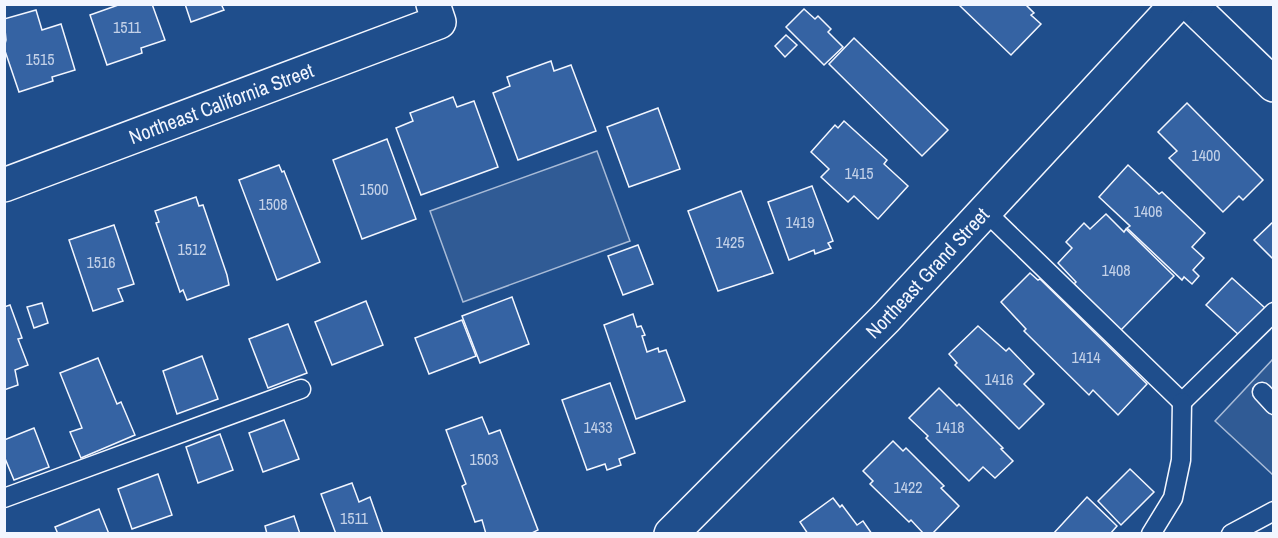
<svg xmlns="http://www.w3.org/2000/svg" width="1278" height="538" font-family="'Archivo Narrow',sans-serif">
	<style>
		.built { fill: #305b95; stroke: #a8bbd7; stroke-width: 1.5 }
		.building { fill: #3563a3; stroke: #f2f6ff; stroke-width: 1.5 }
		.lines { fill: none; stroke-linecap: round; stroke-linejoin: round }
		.lane-casing { stroke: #f2f6ff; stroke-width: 21 }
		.street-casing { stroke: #f2f6ff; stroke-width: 36 }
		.lane { stroke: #1f4e8c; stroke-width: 18 }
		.street { stroke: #1f4e8c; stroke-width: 33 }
		.labels { text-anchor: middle; stroke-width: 4.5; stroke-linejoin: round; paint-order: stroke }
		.number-label { font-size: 16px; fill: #c3d1e8 }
		.street-label { font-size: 20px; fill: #f2f6ff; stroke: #1f4e8c }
	</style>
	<rect width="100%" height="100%" fill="#1f4e8c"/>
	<g class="built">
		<polygon points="597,151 630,241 463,302 430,211"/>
		<polygon points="1273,359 1273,475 1215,421"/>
	</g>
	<g class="building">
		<polygon points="121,4 152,4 165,40 141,48 142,53 107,65 90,15"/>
		<polygon points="185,4 225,4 222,6 224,10 191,22"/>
		<polygon points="958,4 1025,4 1034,13 1031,15 1041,24 1011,55"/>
		<polygon points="804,9 815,19 818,16 831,29 828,32 843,47 824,65 786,27"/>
		<polygon points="36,10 42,30 61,24 75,70 52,77 53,81 19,92 4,48 6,40 4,19"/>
		<polygon points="786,35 797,45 785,57 775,46"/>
		<polygon points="854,38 948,130 922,156 829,64"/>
		<polygon points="551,61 554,71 571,65 596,131 518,160 493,93 510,86 507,77"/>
		<polygon points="453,97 457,107 474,101 498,167 421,195 396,128 413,121 410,113"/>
		<polygon points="1187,103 1263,180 1243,200 1239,196 1223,212 1169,158 1177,151 1158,132"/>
		<polygon points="658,108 680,169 629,187 607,127"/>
		<polygon points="844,121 887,160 884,164 908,186 878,219 854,196 848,202 821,177 829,169 811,152 835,125 838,128"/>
		<polygon points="387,139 416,219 362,239 333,160"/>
		<polygon points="279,165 282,172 284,171 320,262 277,280 239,180"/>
		<polygon points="1128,165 1159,194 1162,192 1205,233 1192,247 1204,258 1193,270 1199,276 1192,284 1184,277 1182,280 1127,228 1130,226 1099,197"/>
		<polygon points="812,186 833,241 828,243 831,248 815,254 814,250 789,260 768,202"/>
		<polygon points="741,191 773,273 718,291 688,211"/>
		<polygon points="196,197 199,206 203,205 227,275 229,285 187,300 183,290 180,292 156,223 159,222 155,211"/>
		<polygon points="1106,214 1124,232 1126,229 1174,276 1121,330 1074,284 1076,282 1058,263 1072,248 1066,242 1084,223 1090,229"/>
		<polygon points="1274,221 1274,260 1254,240"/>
		<polygon points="114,225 134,284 118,289 123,301 93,311 69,240"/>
		<polygon points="638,245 653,284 623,295 608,256"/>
		<polygon points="1030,273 1038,280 1040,279 1147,384 1118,415 1093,390 1089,395 1024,331 1026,329 1001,302"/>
		<polygon points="1232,278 1265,308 1240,336 1206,305"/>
		<polygon points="512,297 529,344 480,363 462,316"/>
		<polygon points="366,301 383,345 332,365 315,322"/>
		<polygon points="42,303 48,323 34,328 27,307"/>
		<polygon points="10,305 22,338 18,339 28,365 15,370 18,385 4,390 4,307"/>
		<polygon points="633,314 637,327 641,326 645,335 642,336 647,352 658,348 659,352 666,350 685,401 636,419 604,325"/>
		<polygon points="462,320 476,356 429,374 415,338"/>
		<polygon points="288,324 307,373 268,388 249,339"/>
		<polygon points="978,326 1006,351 1009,348 1034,374 1024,384 1044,404 1019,429 955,365 957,363 949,354"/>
		<polygon points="202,356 218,399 177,414 163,371"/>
		<polygon points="98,358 117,404 121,402 135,435 81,458 70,432 82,428 60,373"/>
		<polygon points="610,383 635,453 619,459 621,465 607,470 605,464 587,470 562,400"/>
		<polygon points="939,388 957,406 959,404 1003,448 1001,449 1013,461 995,478 983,467 969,481 926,438 928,436 909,418"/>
		<polygon points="482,417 489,434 500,430 538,530 530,534 486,534 482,520 475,522 462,486 466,484 446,430"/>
		<polygon points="284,420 299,459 263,472 249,433"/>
		<polygon points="34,428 49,467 14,480 4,456 4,440"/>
		<polygon points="220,434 233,470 198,483 186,447"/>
		<polygon points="893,441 903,451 906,448 944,486 941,488 959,506 932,534 924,534 911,520 909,522 870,484 873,481 863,471"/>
		<polygon points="1130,469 1154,492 1121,525 1098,501"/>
		<polygon points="158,474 172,515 132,529 118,489"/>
		<polygon points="352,483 359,502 370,497 383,534 336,534 321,494"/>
		<polygon points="1087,497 1117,526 1110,534 1053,534"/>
		<polygon points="833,498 840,507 842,505 857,525 863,521 872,534 808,534 800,522"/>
		<polygon points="99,509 109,534 58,534 55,527"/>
		<polygon points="294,516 300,534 267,534 265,526"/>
	</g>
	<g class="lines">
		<defs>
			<g id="lane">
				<polyline points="985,211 1182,402 1274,312"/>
				<polyline points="1262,392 1274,405"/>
				<polyline points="4,498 301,389"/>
				<polyline points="1151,534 1173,498 1181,460 1182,402"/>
				<polyline points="1231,534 1274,511"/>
			</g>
			<g id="street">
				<polyline points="1190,4 1274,85"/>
				<path id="s1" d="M4,185l435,-163 -6,-18"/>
				<path id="s2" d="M671,534l215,-216 291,-314"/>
			</g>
		</defs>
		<use href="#lane" class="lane-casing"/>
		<use href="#street" class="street-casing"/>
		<use href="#lane" class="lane"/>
		<use href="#street" class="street"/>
	</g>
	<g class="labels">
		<g class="number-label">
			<text x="127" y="33">1511</text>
			<text x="40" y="65">1515</text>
			<text x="1206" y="161">1400</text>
			<text x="859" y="179">1415</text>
			<text x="374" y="195">1500</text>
			<text x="273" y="210">1508</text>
			<text x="1148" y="217">1406</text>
			<text x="800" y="228">1419</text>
			<text x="730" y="248">1425</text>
			<text x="192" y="255">1512</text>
			<text x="101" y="268">1516</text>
			<text x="1116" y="276">1408</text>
			<text x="1086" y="363">1414</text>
			<text x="999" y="385">1416</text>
			<text x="598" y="433">1433</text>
			<text x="950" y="433">1418</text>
			<text x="484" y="465">1503</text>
			<text x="908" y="493">1422</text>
			<text x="354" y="524">1511</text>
		</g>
		<g class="street-label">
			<text dy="7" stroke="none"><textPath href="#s1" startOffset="232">Northeast California Street</textPath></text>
			<text dy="7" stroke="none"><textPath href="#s2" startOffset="366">Northeast Grand Street</textPath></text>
		</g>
	</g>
	<rect width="1278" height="538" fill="none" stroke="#f2f6ff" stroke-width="12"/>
</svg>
